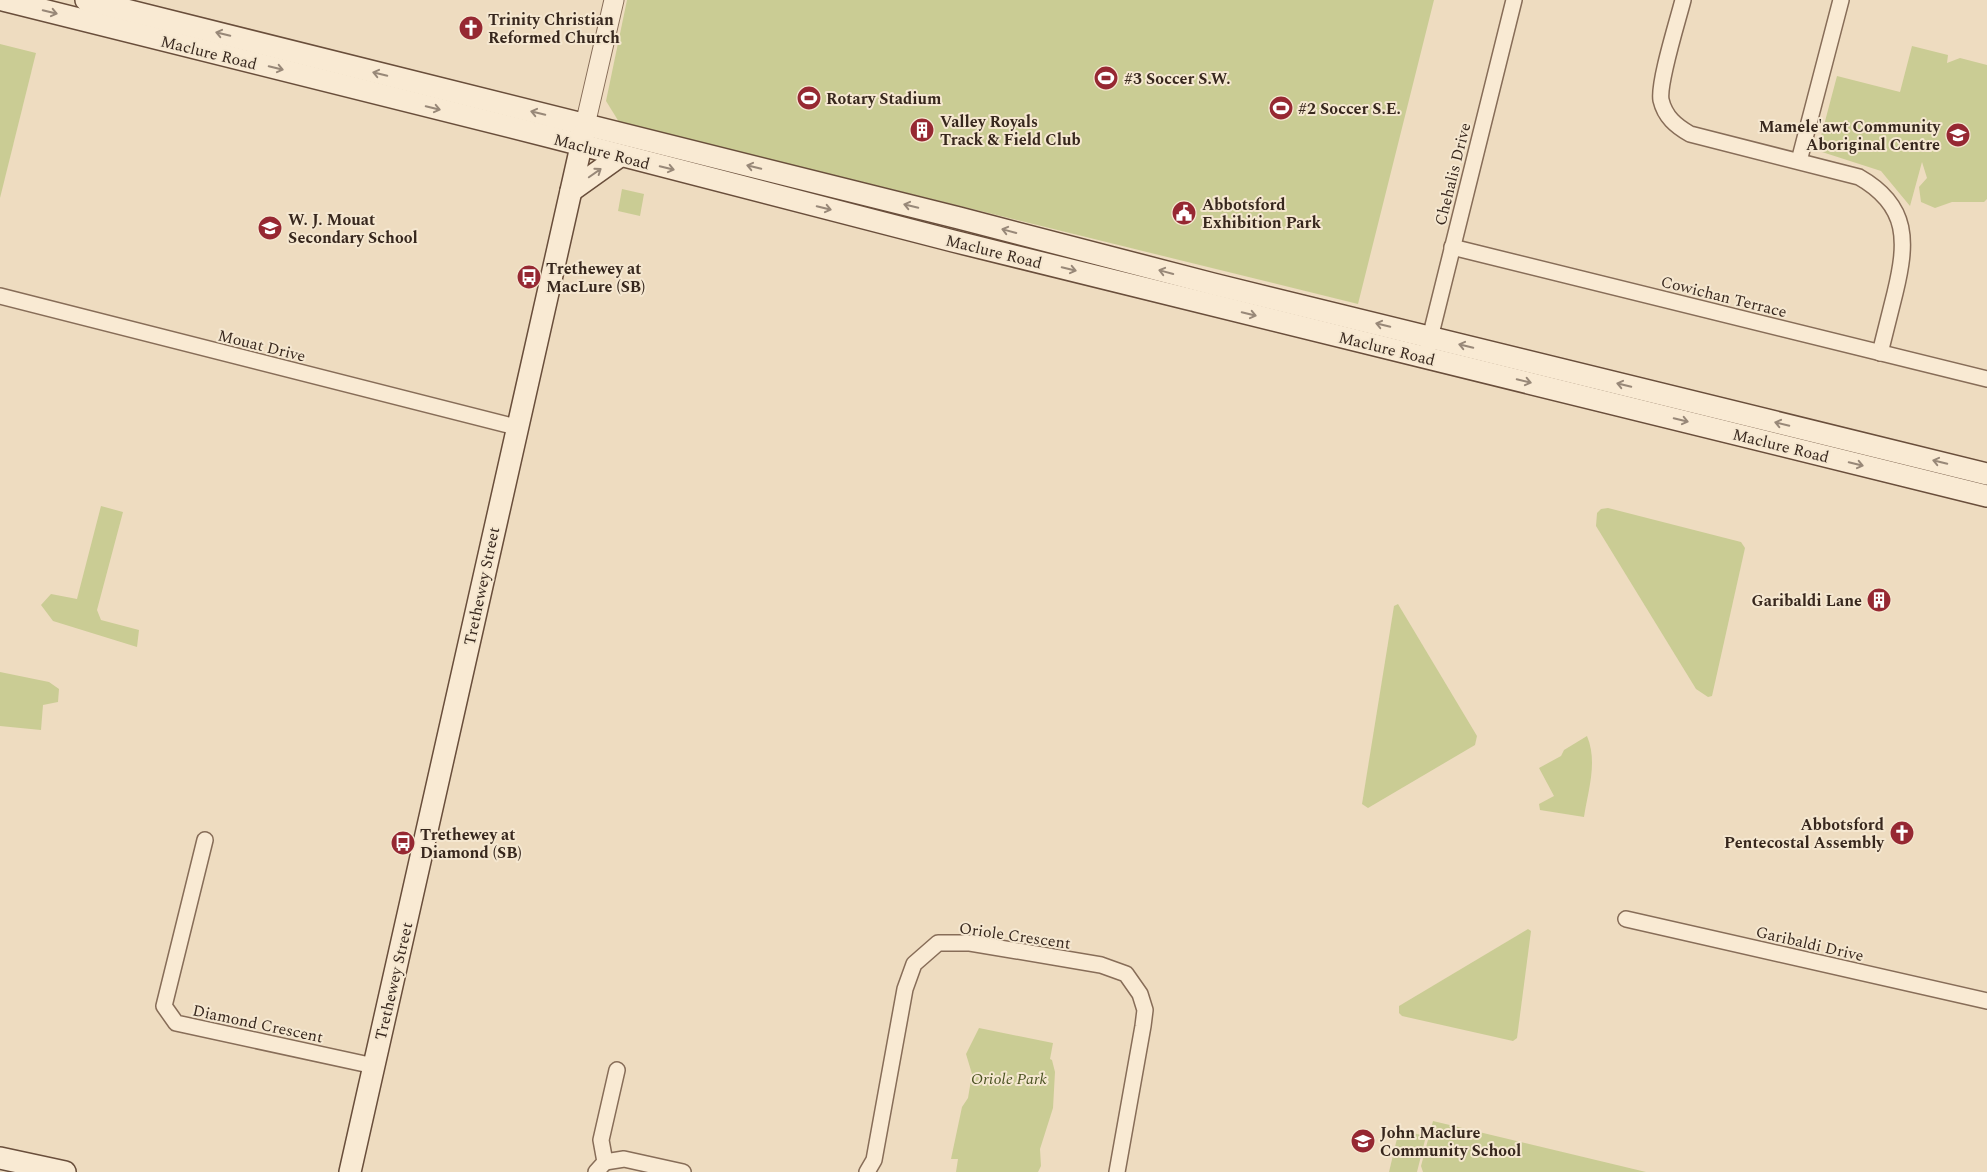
<svg xmlns="http://www.w3.org/2000/svg" width="1987" height="1172" font-family="Spectral,serif">
	<style>
		.green { fill: #cacc94 }
		.lines { fill: none; stroke-linecap: round; stroke-linejoin: round }
		.minor-casing { stroke: #876d58; stroke-width: 18 }
		.tertiary-casing { stroke: #876d58; stroke-width: 21 }
		.secondary-casing { stroke: #694e3b; stroke-width: 24 }
		.minor { stroke: #f9ead3; stroke-width: 15 }
		.tertiary { stroke: #f9ead3; stroke-width: 19 }
		.secondary { stroke: #f9ead3; stroke-width: 21 }
		.oneway { stroke: #988878 }
		.labels { text-anchor: middle; stroke-width: 4; stroke-linejoin: round; paint-order: stroke }
		.poi-label { font-size: 16px; font-weight: bold; fill: #37271d; stroke: #f5e7d0; text-anchor: start }
		.street-label { font-size: 16px; fill: #37271d; stroke: #f5e7d0 }
		.park-label { font-size: 16px; font-style: italic; fill: #4b5323; stroke: #f5e7d0 }
	</style>
	<rect width="100%" height="100%" fill="#eedcc0"/>
	<g class="green">
		<polygon points="627,0 1434,0 1358,304 619,122 606,101"/>
		<polygon points="0,44 36,53 0,198"/>
		<polygon points="1912,46 1948,55 1947,63 1960,58 1987,65 1987,199 1984,202 1952,202 1935,208 1921,202 1919,187 1927,178 1922,162 1910,206 1881,171 1822,152 1819,144 1837,76 1900,92"/>
		<polygon points="622,189 644,194 640,216 618,211"/>
		<polygon points="101,506 123,512 97,610 101,620 139,630 137,647 53,621 41,605 51,594 77,599"/>
		<polygon points="1608,508 1741,542 1745,548 1712,696 1708,697 1696,689 1596,526 1597,513 1601,509"/>
		<polygon points="1398,604 1477,736 1475,745 1368,808 1362,804 1394,606"/>
		<polygon points="0,672 49,682 59,689 58,702 43,705 41,730 0,726"/>
		<path d="M1587,736c11,26 1,55 -3,81l-44,-7 -1,-6 15,-8 -15,-28 22,-12 3,-6z"/>
		<polygon points="1528,929 1531,931 1517,1038 1513,1041 1402,1016 1399,1013 1399,1006"/>
		<polygon points="979,1028 1053,1043 1050,1059 1052,1060 1055,1072 1053,1108 1040,1149 1041,1166 1038,1172 956,1172 958,1159 951,1159 962,1107 968,1098 972,1074 966,1054"/>
		<polygon points="1433,1121 1646,1172 1423,1172 1421,1166"/>
		<polygon points="1399,1130 1426,1136 1417,1172 1389,1172"/>
	</g>
	<g class="lines">
		<defs>
			<g id="minor">
				<path d="M1683,0c-5,20 -25,83 -22,100 4,17 15,26 29,34l169,43c51,29 48,66 36,116 -5,20 -10,40 -15,60"/>
				<polyline points="1799,161 1841,0"/>
				<polyline points="1452,247 1987,379"/>
				<polyline points="0,296 516,427"/>
				<polyline points="1428,346 1514,0"/>
				<polyline points="205,840 164,1006 176,1023 374,1066"/>
				<polyline points="1626,919 1987,1001"/>
				<polyline points="605,1162 624,1159 683,1172"/>
				<polyline points="596,1172 605,1162 601,1140 617,1070"/>
				<polyline points="867,1172 874,1160 905,989 914,964 938,943 970,943 1101,965 1126,974 1140,994 1145,1010 1143,1026 1117,1172"/>
			</g>
			<polyline id="tertiary" points="585,125 614,0"/>
			<g id="secondary">
				<polyline points="3,0 551,137 953,241 1987,496"/>
				<polyline points="86,0 959,218 1213,284 1987,474"/>
				<polyline points="571,191 620,156"/>
				<polyline points="0,1158 65,1172"/>
				<polyline points="350,1172 584,133"/>
			</g>
		</defs>
		<use href="#minor" class="minor-casing"/>
		<use href="#tertiary" class="tertiary-casing"/>
		<use href="#secondary" class="secondary-casing"/>
		<use href="#minor" class="minor"/>
		<use href="#tertiary" class="tertiary"/>
		<use href="#secondary" class="secondary"/>
	</g>
	<defs><path id="oneway-shaft" d="M-6 0H5M1.5-3L5.5 0L1.5 3" fill="none" stroke-width="1.6" stroke-linecap="round" stroke-linejoin="round" transform="scale(1.25)"/></defs>
	<g class="oneway">
		<use href="#oneway-shaft" transform="translate(50 12) rotate(14)"/>
		<use href="#oneway-shaft" transform="translate(223 34) rotate(-166)"/>
		<use href="#oneway-shaft" transform="translate(276 68) rotate(14)"/>
		<use href="#oneway-shaft" transform="translate(380 74) rotate(-166)"/>
		<use href="#oneway-shaft" transform="translate(433 108) rotate(14)"/>
		<use href="#oneway-shaft" transform="translate(538 113) rotate(-166)"/>
		<use href="#oneway-shaft" transform="translate(754 167) rotate(-166)"/>
		<use href="#oneway-shaft" transform="translate(667 168) rotate(14)"/>
		<use href="#oneway-shaft" transform="translate(595 173) rotate(-35)"/>
		<use href="#oneway-shaft" transform="translate(911 206) rotate(-166)"/>
		<use href="#oneway-shaft" transform="translate(824 208) rotate(14)"/>
		<use href="#oneway-shaft" transform="translate(1009 231) rotate(-165)"/>
		<use href="#oneway-shaft" transform="translate(1069 269) rotate(14)"/>
		<use href="#oneway-shaft" transform="translate(1166 272) rotate(-165)"/>
		<use href="#oneway-shaft" transform="translate(1249 314) rotate(14)"/>
		<use href="#oneway-shaft" transform="translate(1383 325) rotate(-166)"/>
		<use href="#oneway-shaft" transform="translate(1466 346) rotate(-166)"/>
		<use href="#oneway-shaft" transform="translate(1524 381) rotate(14)"/>
		<use href="#oneway-shaft" transform="translate(1624 385) rotate(-166)"/>
		<use href="#oneway-shaft" transform="translate(1681 420) rotate(14)"/>
		<use href="#oneway-shaft" transform="translate(1782 424) rotate(-166)"/>
		<use href="#oneway-shaft" transform="translate(1940 462) rotate(-166)"/>
		<use href="#oneway-shaft" transform="translate(1856 464) rotate(14)"/>
	</g>
	<defs>
		<symbol id="church-disc" viewBox="-11 -11 22 22"><circle r="9.5" fill="#962832" stroke="#f5e7d0"/><path d="M-1.2-6h2.4v3.5h3.3v2.4h-3.3V6h-2.4V-.1h-3.3v-2.4h3.3Z" fill="#fff"/></symbol>
		<symbol id="stadium-disc" viewBox="-11 -11 22 22"><circle r="9.5" fill="#962832" stroke="#f5e7d0"/><path d="M0-5a6.5 5 0 1 0 0 10a6.5 5 0 1 0 0-10ZM-3.5-1.8h7v3.6h-7Z" fill="#fff"/></symbol>
		<symbol id="building-disc" viewBox="-11 -11 22 22"><circle r="9.5" fill="#962832" stroke="#f5e7d0"/><path d="M-4-6H4V6H1V3H-1V6H-4ZM-2.5-4.3h1.7v1.8h-1.7ZM.8-4.3h1.7v1.8H.8ZM-2.5-1h1.7V.8h-1.7ZM.8-1h1.7V.8H.8Z" fill="#fff"/></symbol>
		<symbol id="school-disc" viewBox="-11 -11 22 22"><circle r="9.5" fill="#962832" stroke="#f5e7d0"/><path d="M0-5L7-2L0 1L-7-2ZM-4 1L0 2.5L4 1V4Q0 6-4 4Z" fill="#fff"/></symbol>
		<symbol id="civic-disc" viewBox="-11 -11 22 22"><circle r="9.5" fill="#962832" stroke="#f5e7d0"/><path d="M-.6-6.5H3V-4.5H.6V-3L4-1V1h2V6H-6V1h2V-1L-.6-3ZM-1.2 2.5V6h2.4V2.5Z" fill="#fff"/></symbol>
		<symbol id="bus-disc" viewBox="-11 -11 22 22"><circle r="9.5" fill="#962832" stroke="#f5e7d0"/><path d="M-5-6H5V4H4V6H2V4H-2V6H-4V4H-5ZM-3.5-4V0h7V-4ZM-3.5 1.2v1.5H-2V1.2ZM2 1.2v1.5H3.5V1.2Z" fill="#fff"/></symbol>
	</defs>
	<g fill-rule="evenodd">
		<use href="#church-disc" x="457" y="14" width="28" height="28"/>
		<use href="#stadium-disc" x="1092" y="64" width="28" height="28"/>
		<use href="#stadium-disc" x="795" y="84" width="28" height="28"/>
		<use href="#stadium-disc" x="1267" y="94" width="28" height="28"/>
		<use href="#building-disc" x="908" y="116" width="28" height="28"/>
		<use href="#school-disc" x="1944" y="121" width="28" height="28"/>
		<use href="#civic-disc" x="1170" y="199" width="28" height="28"/>
		<use href="#school-disc" x="256" y="214" width="28" height="28"/>
		<use href="#bus-disc" x="515" y="263" width="28" height="28"/>
		<use href="#building-disc" x="1865" y="586" width="28" height="28"/>
		<use href="#church-disc" x="1888" y="819" width="28" height="28"/>
		<use href="#bus-disc" x="389" y="829" width="28" height="28"/>
		<use href="#school-disc" x="1349" y="1127" width="28" height="28"/>
	</g>
	<g class="labels">
		<g class="poi-label">
			<text x="488" y="25">Trinity Christian<tspan x="488" dy="18">Reformed Church</tspan></text>
			<text x="1124" y="84">#3 Soccer S.W.</text>
			<text x="826" y="104">Rotary Stadium</text>
			<text x="1298" y="114">#2 Soccer S.E.</text>
			<text x="940" y="127">Valley Royals<tspan x="940" dy="18">Track &amp; Field Club</tspan></text>
			<text x="1940" y="132" text-anchor="end">Mamele'awt Community<tspan x="1940" dy="18">Aboriginal Centre</tspan></text>
			<text x="1202" y="210">Abbotsford<tspan x="1202" dy="18">Exhibition Park</tspan></text>
			<text x="288" y="225">W. J. Mouat<tspan x="288" dy="18">Secondary School</tspan></text>
			<text x="546" y="274">Trethewey at<tspan x="546" dy="18">MacLure (SB)</tspan></text>
			<text x="1862" y="606" text-anchor="end">Garibaldi Lane</text>
			<text x="1884" y="830" text-anchor="end">Abbotsford<tspan x="1884" dy="18">Pentecostal Assembly</tspan></text>
			<text x="420" y="840">Trethewey at<tspan x="420" dy="18">Diamond (SB)</tspan></text>
			<text x="1380" y="1138">John Maclure<tspan x="1380" dy="18">Community School</tspan></text>
		</g>
		<g class="street-label">
			<text transform="translate(209 52) rotate(14)" y="6">Maclure Road</text>
			<text transform="translate(602 151) rotate(15)" y="6">Maclure Road</text>
			<text transform="translate(1452 174) rotate(-76)" y="6">Chehalis Drive</text>
			<text transform="translate(994 251) rotate(14)" y="6">Maclure Road</text>
			<text transform="translate(1724 296) rotate(14)" y="6">Cowichan Terrace</text>
			<text transform="translate(262 345) rotate(14)" y="6">Mouat Drive</text>
			<text transform="translate(1387 348) rotate(14)" y="6">Maclure Road</text>
			<text transform="translate(1781 445) rotate(14)" y="6">Maclure Road</text>
			<text transform="translate(481 586) rotate(-78)" y="6">Trethewey Street</text>
			<text transform="translate(1015 935) rotate(8)" y="6">Oriole Crescent</text>
			<text transform="translate(1810 943) rotate(13)" y="6">Garibaldi Drive</text>
			<text transform="translate(393 981) rotate(-77)" y="6">Trethewey Street</text>
			<text transform="translate(258 1023) rotate(12)" y="6">Diamond Crescent</text>
		</g>
		<g class="park-label">
			<text x="1009" y="1084">Oriole Park</text>
		</g>
	</g>
</svg>
